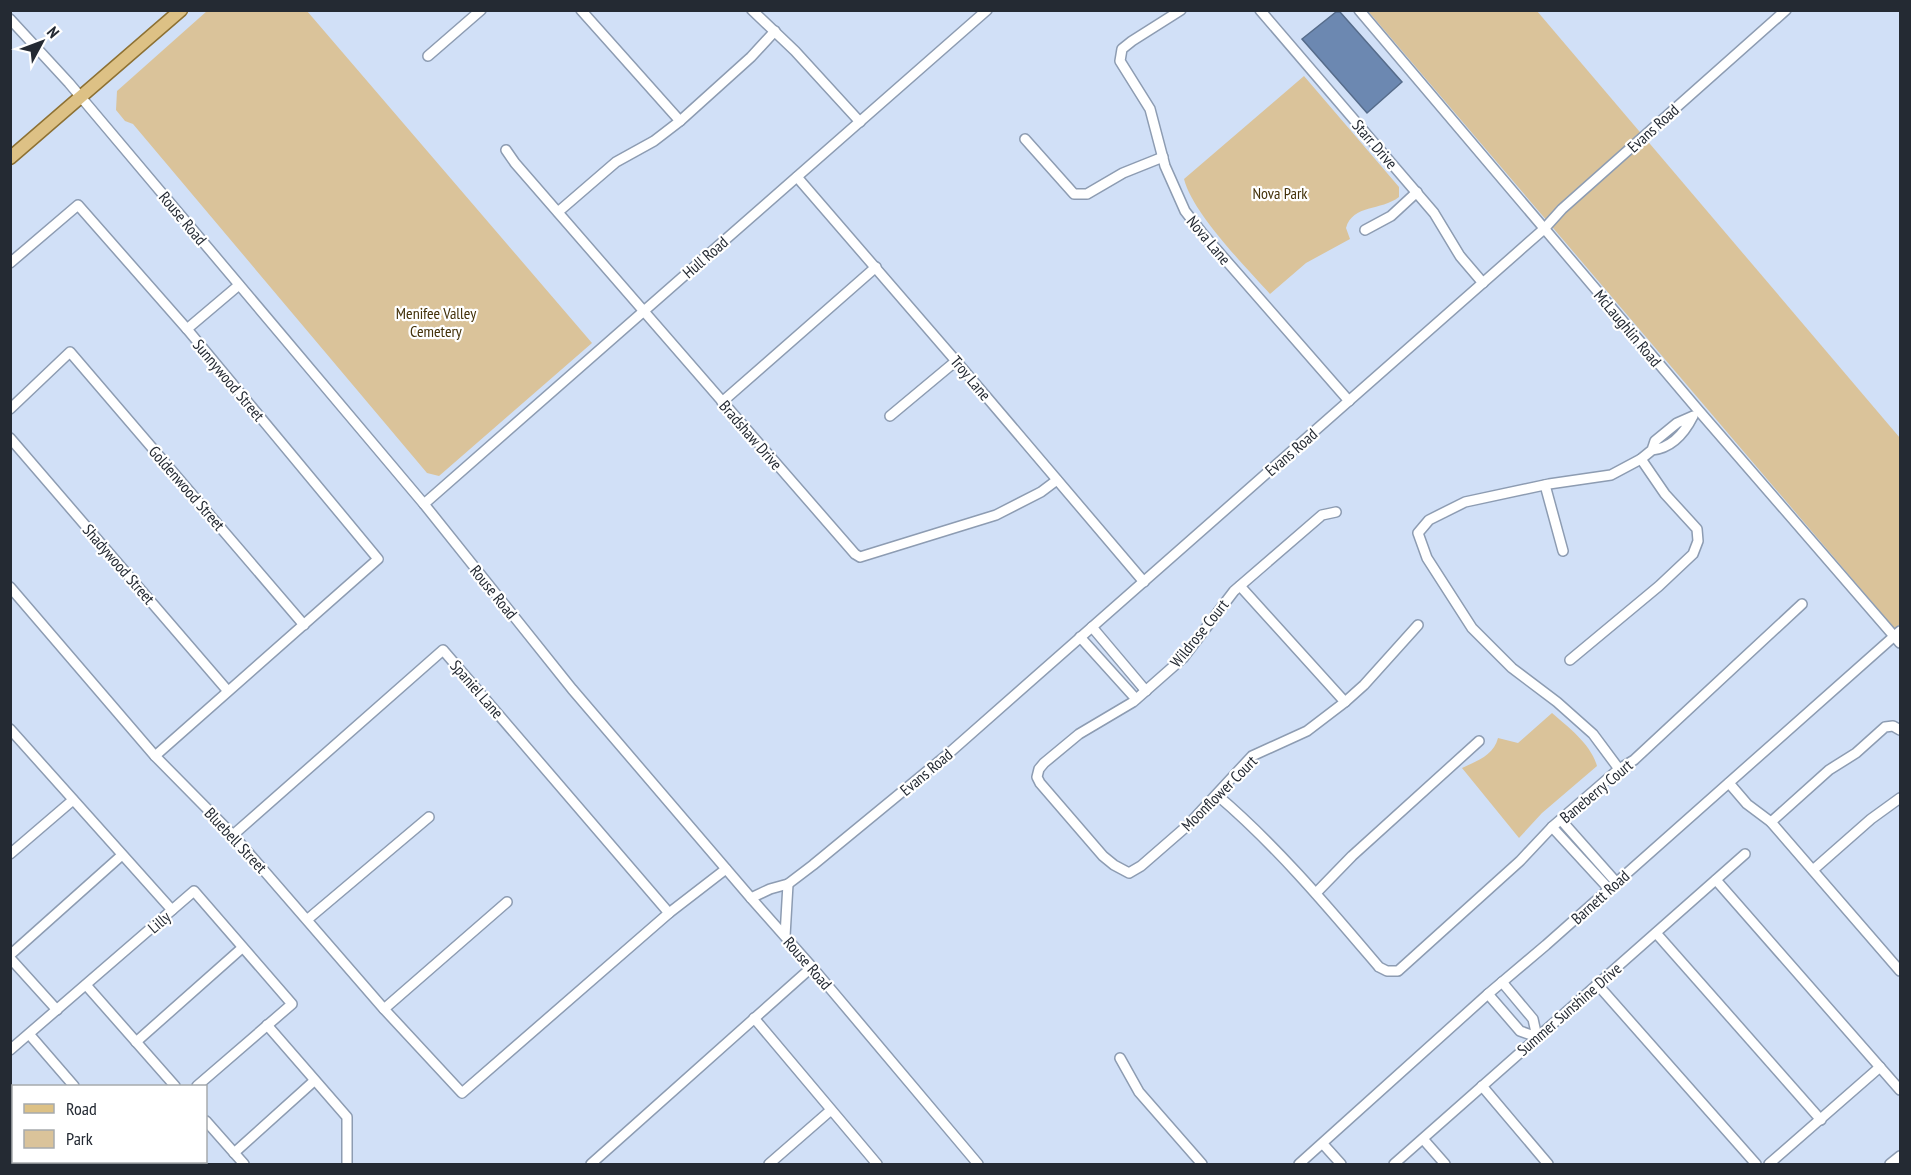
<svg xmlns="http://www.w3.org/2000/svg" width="1911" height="1175" font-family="'PT Sans Narrow',sans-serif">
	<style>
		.green { fill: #dac39a }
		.water { fill: #6c88b1; stroke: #566c8b; stroke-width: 1.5 }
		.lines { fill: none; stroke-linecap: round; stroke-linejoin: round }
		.minor-casing { stroke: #8d9cb2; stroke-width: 12 }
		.major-casing { stroke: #8d7133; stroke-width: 15 }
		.minor { stroke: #fff; stroke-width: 9 }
		.major { stroke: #ddc185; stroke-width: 12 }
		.labels { text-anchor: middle; stroke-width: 4.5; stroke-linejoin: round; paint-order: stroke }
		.street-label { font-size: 16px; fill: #242a33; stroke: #fff }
		.park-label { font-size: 16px; fill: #433109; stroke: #fff }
	</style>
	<rect width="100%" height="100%" fill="#d1e0f7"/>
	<g class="green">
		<polygon points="207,11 307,11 592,343 439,476 427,473 133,124 125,121 116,110 117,91"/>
		<polygon points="1368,11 1537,11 1900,438 1900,624 1895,629"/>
		<path d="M1304,76l95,111v10c-18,14 -46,7 -53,31l4,11 -44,24 -36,31c-25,-28 -77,-80 -86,-115z"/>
		<path d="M1552,713c16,14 39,31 45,53l-55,47 -23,25 -57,-70c15,-7 32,-13 36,-30l20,5z"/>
	</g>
	<polygon class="water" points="1336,12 1340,12 1402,82 1367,113 1302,39"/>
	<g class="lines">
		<defs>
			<g id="minor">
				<polyline points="581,10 680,121"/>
				<polyline points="752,10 795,51 860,122"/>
				<polyline points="1181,10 1132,41 1122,49 1120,61 1150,109 1165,166 1185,211 1203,234 1349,401"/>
				<polyline points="1260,10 1434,213 1460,256 1483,283"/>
				<polyline points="1359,10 1699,411 1900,643"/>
				<polyline points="10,19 69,83 424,504 572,689 751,898 812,967 978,1164"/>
				<polyline points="428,56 481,10"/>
				<polyline points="1025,139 1074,194 1087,194 1123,173 1163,157"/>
				<polyline points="506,150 515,163 855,554 860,557 996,515 1041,492 1057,480"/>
				<polyline points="797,177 956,361 1144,582"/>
				<polyline points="558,212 616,162 654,141 680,121 751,57 775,31"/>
				<polyline points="1365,230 1391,216 1417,192"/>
				<polyline points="10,263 78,205 187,329 378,559 155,756"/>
				<polyline points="187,329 239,285"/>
				<polyline points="722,402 876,267"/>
				<polyline points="10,409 70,352 304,625"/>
				<polyline points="890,416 956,361"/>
				<polyline points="10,438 227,690"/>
				<polyline points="1545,485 1563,551"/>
				<polyline points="424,504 987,10"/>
				<polyline points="1336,512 1322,515 1234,591 1183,658 1133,702 1079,734 1044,763 1039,769 1037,777 1040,783 1103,856 1114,865 1129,873 1141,866 1187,826 1252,756 1307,731 1345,702 1364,685 1418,625"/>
				<polyline points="1240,586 1345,702"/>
				<polyline points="10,587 155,756 233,835 384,1009 462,1093 669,913 726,869"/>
				<polyline points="1092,627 1146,691"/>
				<polyline points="1080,637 1136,699"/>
				<polyline points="1570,660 1659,586 1693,554 1698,541 1697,529 1665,494 1641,459"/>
				<polyline points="10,729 172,910"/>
				<path d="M1619,769l-26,-35 -36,-32 -45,-34 -40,-40 -45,-70 -9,-25 11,-13 36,-18 84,-18 62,-9 30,-16 11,-9 3,-9 22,-18 16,-7c-9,18 -21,32 -41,34"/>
				<polyline points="1729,783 1747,804 1771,822 1900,971"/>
				<path d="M1217,795c60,51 111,112 162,172l8,4h11l122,-110 32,-34 67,-58 15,-9 168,-156"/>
				<polyline points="1561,820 1616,882"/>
				<polyline points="1771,822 1829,770 1856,753 1885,727 1893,726 1900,730"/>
				<polyline points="1552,827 1609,889"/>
				<polyline points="233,835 443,650 669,913"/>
				<polyline points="10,854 73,800"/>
				<polyline points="1813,870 1871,819 1900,798"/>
				<polyline points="1716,880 1900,1090"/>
				<polyline points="1316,893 1352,856 1479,741"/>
				<polyline points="751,898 770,889 788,884 813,865 948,754 1544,229 1562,209 1786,10"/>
				<polyline points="308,919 429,817"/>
				<polyline points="1656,933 1821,1120"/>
				<polyline points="785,936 788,884"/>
				<polyline points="10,955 122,855"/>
				<polyline points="10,958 57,1010"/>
				<polyline points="1502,982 1533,1019 1537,1037"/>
				<polyline points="1597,984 1756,1164"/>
				<polyline points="86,985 175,1086"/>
				<polyline points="1488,994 1520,1031 1537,1037"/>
				<polyline points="384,1009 507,902"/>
				<polyline points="754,1018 877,1164"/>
				<polyline points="267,1025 347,1117 347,1164"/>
				<polyline points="29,1034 74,1086"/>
				<polyline points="136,1042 242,948"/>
				<polyline points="10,1050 194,891 292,1004 197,1086"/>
				<polyline points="1120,1058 1139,1092 1202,1164"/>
				<polyline points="1482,1086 1548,1164"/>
				<polyline points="206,1121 244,1164"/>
				<polyline points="1423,1139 1445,1164"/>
				<polyline points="1323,1144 1341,1164"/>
				<polyline points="10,1151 14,1148"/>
				<polyline points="234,1153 314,1081"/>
				<polyline points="139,1162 141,1164"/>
				<polyline points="104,1164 107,1162"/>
				<polyline points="591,1164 812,967"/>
				<polyline points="769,1164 831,1110"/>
				<polyline points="1299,1164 1488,994 1546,945 1900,631"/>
				<polyline points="1394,1164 1745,854"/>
				<polyline points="1769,1164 1880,1067"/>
				<polyline points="1890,1164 1900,1156"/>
			</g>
			<polyline id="major" points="10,158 181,10"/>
		</defs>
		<use href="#minor" class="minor-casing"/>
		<use href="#major" class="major-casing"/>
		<use href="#minor" class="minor"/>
		<use href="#major" class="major"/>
	</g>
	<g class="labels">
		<g class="street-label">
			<text transform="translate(1653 128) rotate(-42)" y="6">Evans Road</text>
			<text transform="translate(1375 144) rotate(49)" y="6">Starr Drive</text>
			<text transform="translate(183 218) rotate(50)" y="6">Rouse Road</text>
			<text transform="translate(1209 240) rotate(50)" y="6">Nova Lane</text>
			<text transform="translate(705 257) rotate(-41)" y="6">Hull Road</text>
			<text transform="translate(1628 328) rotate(50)" y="6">McLaughlin Road</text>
			<text transform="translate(971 378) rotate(50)" y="6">Troy Lane</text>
			<text transform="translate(229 380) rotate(50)" y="6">Sunnywood Street</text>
			<text transform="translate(751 435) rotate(49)" y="6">Bradshaw Drive</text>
			<text transform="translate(1291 452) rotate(-41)" y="6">Evans Road</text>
			<text transform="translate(187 488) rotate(49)" y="6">Goldenwood Street</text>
			<text transform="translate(119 564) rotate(49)" y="6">Shadywood Street</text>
			<text transform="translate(494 592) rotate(51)" y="6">Rouse Road</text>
			<text transform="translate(1199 633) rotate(-51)" y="6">Wildrose Court</text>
			<text transform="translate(477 689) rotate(49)" y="6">Spaniel Lane</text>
			<text transform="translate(926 772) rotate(-40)" y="6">Evans Road</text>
			<text transform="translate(1596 791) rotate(-40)" y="6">Baneberry Court</text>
			<text transform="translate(1219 793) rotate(-45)" y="6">Moonflower Court</text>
			<text transform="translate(236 840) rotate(47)" y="6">Bluebell Street</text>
			<text transform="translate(1600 897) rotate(-42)" y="6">Barnett Road</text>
			<text transform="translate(159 922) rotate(-41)" y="6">Lilly</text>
			<text transform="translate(808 963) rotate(49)" y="6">Rouse Road</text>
			<text transform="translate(1569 1009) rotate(-41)" y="6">Summer Sunshine Drive</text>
		</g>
		<g class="park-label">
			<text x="1280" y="199">Nova Park</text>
			<text x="436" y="319">Menifee Valley<tspan x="436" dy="18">Cemetery</tspan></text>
		</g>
	</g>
	<rect width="1911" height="1175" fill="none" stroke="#242a33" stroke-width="24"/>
	<rect x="12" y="1085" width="195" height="78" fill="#ffffff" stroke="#a7aaad" stroke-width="1.5"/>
	<rect x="24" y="1104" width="30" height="9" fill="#ddc185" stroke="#a7aaad" stroke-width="1.5"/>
	<text x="66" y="1115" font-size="18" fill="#242a33">Road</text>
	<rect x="24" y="1130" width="30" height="18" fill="#dac39a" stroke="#a7aaad" stroke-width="1.5"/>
	<text x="66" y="1145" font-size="18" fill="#242a33">Park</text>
	<g transform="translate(42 42) rotate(49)" stroke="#ffffff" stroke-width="4.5" paint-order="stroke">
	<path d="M0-4.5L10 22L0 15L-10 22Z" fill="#242a33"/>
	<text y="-9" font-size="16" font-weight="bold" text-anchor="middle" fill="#242a33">N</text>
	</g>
</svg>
